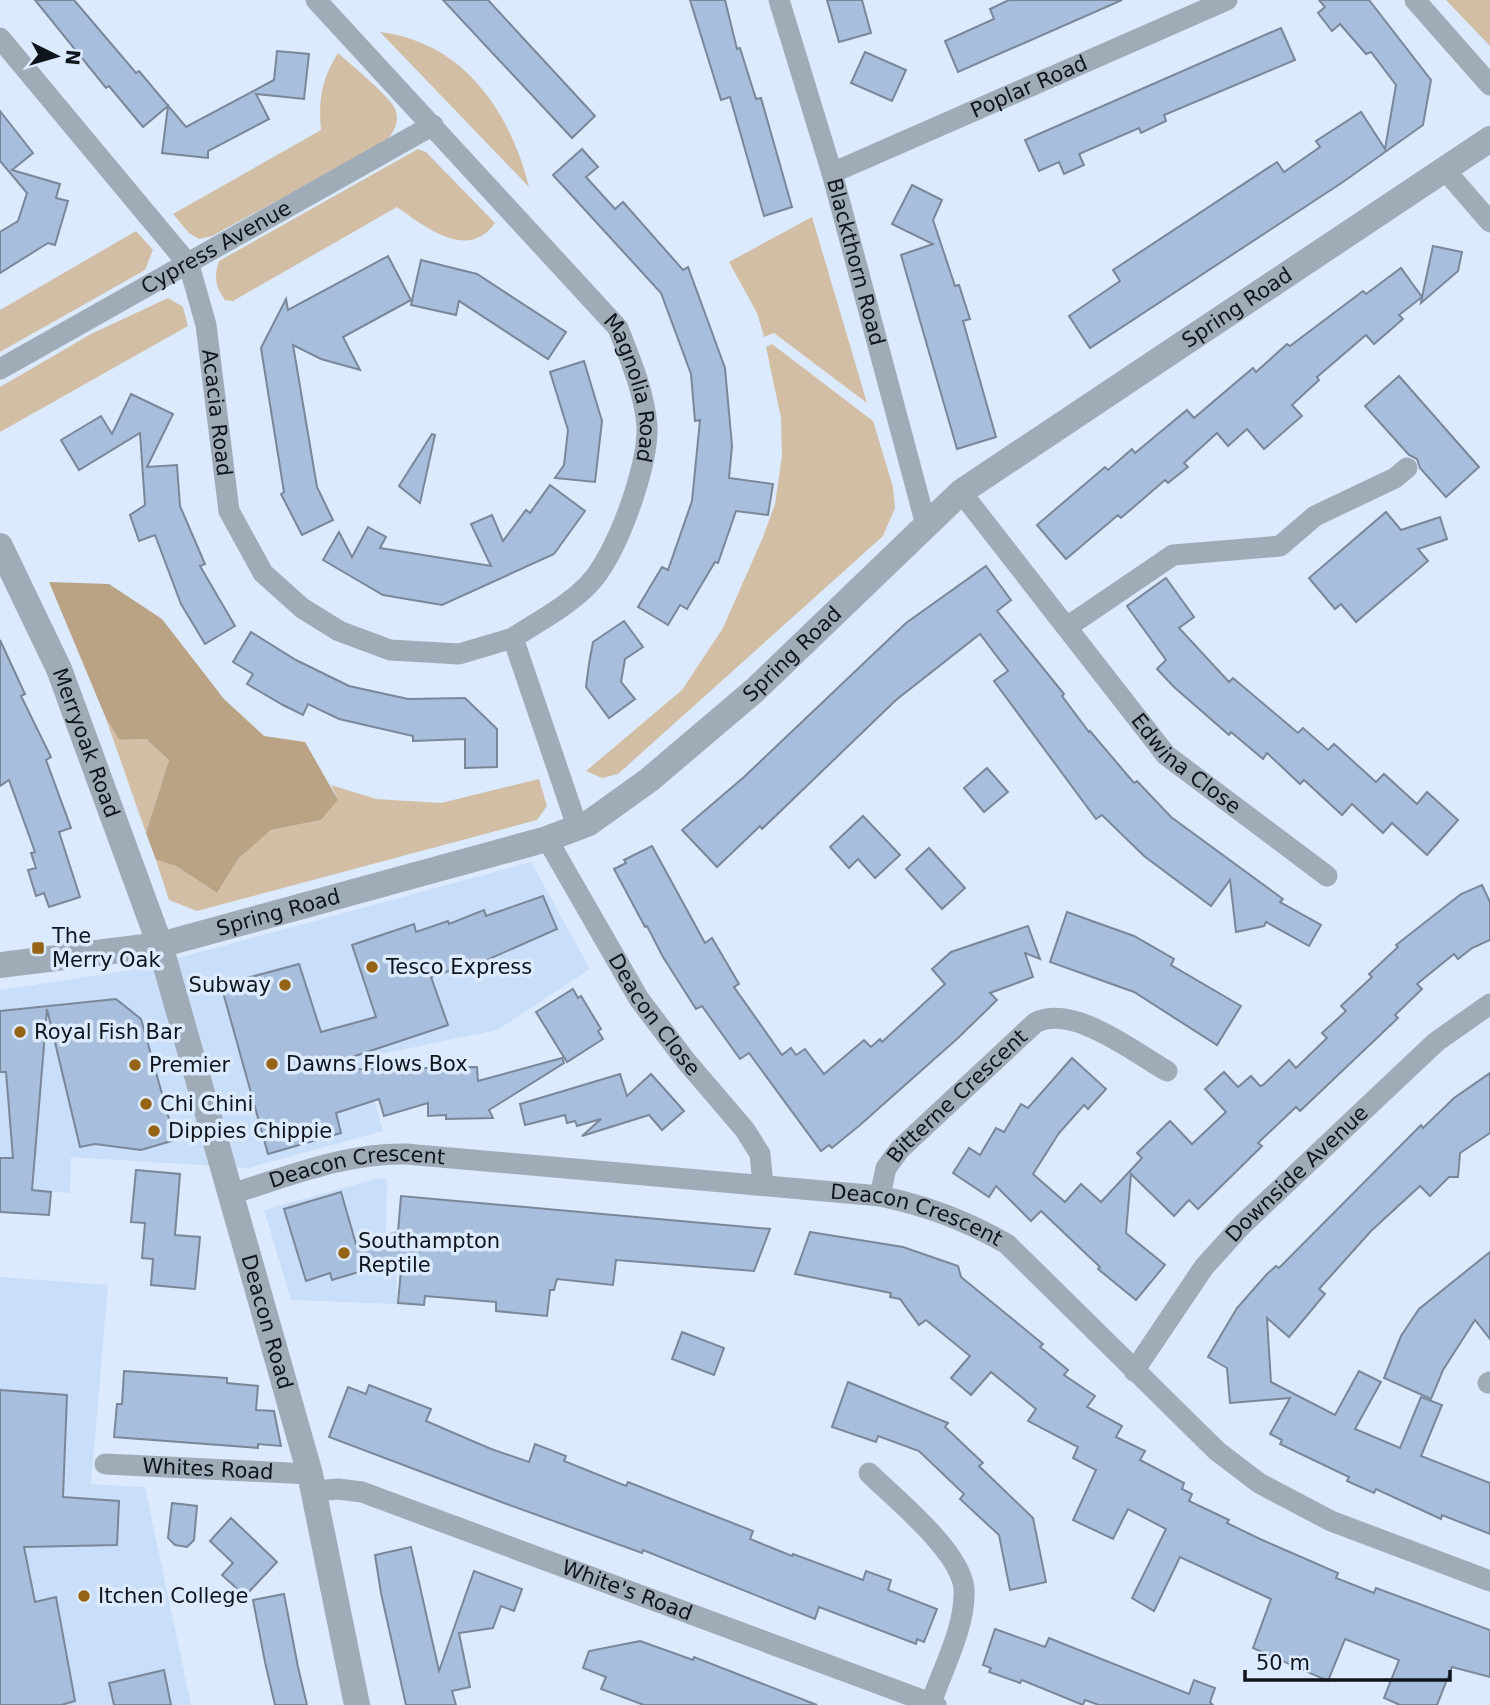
<svg xmlns="http://www.w3.org/2000/svg" width="1490" height="1705" font-family="'DejaVu Sans',sans-serif">
	<style>
		.built { fill: #c9def8 }
		.green { fill: #d2bea4 }
		.forest { fill: #baa285 }
		.building { fill: #a7bedc; stroke: #798799; stroke-width: 2 }
		.lines { fill: none; stroke-linecap: round; stroke-linejoin: round }
		.minor { stroke: #a0abb8; stroke-width: 21 }
		.tertiary { stroke: #a0abb8; stroke-width: 26 }
		.poi-dot { fill: #956314; stroke: #dbeafe; stroke-width: 2.5 }
		.labels { text-anchor: middle; stroke-width: 7; stroke-linejoin: round; paint-order: stroke }
		.street-label { font-size: 21px; fill: #10151c; stroke: #dbeafe }
		.poi-label { font-size: 21px; fill: #10151c; stroke: #dbeafe; text-anchor: start }
	</style>
	<rect width="100%" height="100%" fill="#dbeafe"/>
	<g class="built">
		<polygon points="531,862 590,969 497,1030 362,1058 383,1131 248,1168 71,1157 70,1193 32,1190 0,1212 0,990 138,969"/>
		<polygon points="379,1178 387,1179 386,1234 396,1267 397,1304 291,1300 264,1210"/>
		<polygon points="0,1277 108,1285 91,1484 145,1487 191,1705 0,1705"/>
	</g>
	<g class="green">
		<polygon points="1446,0 1490,0 1490,46"/>
		<path d="M380,32c83,10 130,79 149,155z"/>
		<path d="M338,53c12,11 49,41 56,54 7,13 0,26 -9,35l-173,94 -13,3 -10,-6 -16,-19 148,-84c-3,-30 1,-52 17,-77z"/>
		<path d="M418,149l8,3 69,71c-27,39 -71,3 -98,-16l-164,94 -8,-1c-10,-13 -11,-24 -6,-39z"/>
		<polygon points="812,217 867,403 774,333 764,337 757,313 729,262"/>
		<polygon points="136,231 153,250 145,270 0,352 0,310"/>
		<polygon points="168,298 183,307 188,326 0,432 0,387 91,334"/>
		<polygon points="772,344 873,421 893,487 895,508 883,536 618,774 602,778 586,771 682,690 723,628 763,537 775,504 782,456 781,418 766,347"/>
		<polygon points="105,716 119,740 146,739 169,760 146,833"/>
		<polygon points="539,779 547,806 537,820 197,911 169,900 156,860 176,866 217,893 239,858 271,830 321,820 338,800 331,785 376,799 441,803"/>
	</g>
	<polygon class="forest" points="49,582 109,584 162,619 224,699 264,736 305,742 338,800 321,820 271,830 239,858 217,893 176,866 156,860 146,833 169,760 146,739 119,740 105,716"/>
	<g class="building">
		<polygon points="35,0 74,0 136,73 139,71 186,127 274,80 277,51 309,54 304,99 256,94 269,119 208,151 208,158 162,153 168,106 143,127 109,86 106,88"/>
		<polygon points="443,0 488,0 595,116 572,138"/>
		<polygon points="690,0 725,0 737,49 740,48 756,99 761,98 792,207 764,216 730,97 721,100"/>
		<polygon points="827,0 862,0 871,33 839,42"/>
		<polygon points="1009,0 1122,0 958,72 945,41 994,19 990,9"/>
		<polygon points="1319,0 1369,0 1431,80 1423,125 1343,182 1090,348 1069,316 1120,281 1113,270 1277,162 1284,172 1320,147 1316,141 1361,112 1385,149 1396,85 1371,52 1366,54 1340,24 1332,31 1318,13 1325,7"/>
		<polygon points="1281,28 1295,60 1164,115 1166,121 1141,133 1139,128 1079,154 1084,165 1064,174 1059,162 1039,171 1025,140"/>
		<polygon points="865,52 906,70 892,101 851,83"/>
		<polygon points="0,111 33,153 12,170 60,184 56,198 68,201 55,245 48,243 0,273 0,232 18,221 27,193 0,161"/>
		<polygon points="582,149 598,167 586,177 615,209 623,202 683,270 688,267 725,368 732,446 729,478 773,484 768,515 736,511 718,563 715,562 687,609 680,605 668,625 638,607 662,567 668,570 692,501 700,420 695,421 691,374 661,293 553,175"/>
		<polygon points="912,185 942,200 933,220 955,286 959,285 970,319 963,321 996,437 957,449 901,255 933,244 892,224"/>
		<polygon points="1433,246 1462,252 1458,271 1421,303 1422,297 1399,315 1403,319 1374,344 1366,335 1317,377 1319,380 1292,405 1302,416 1264,449 1247,429 1228,446 1217,433 1184,463 1188,467 1168,483 1165,480 1121,518 1118,515 1066,559 1037,525 1105,467 1108,470 1132,449 1135,453 1187,410 1194,418 1253,368 1256,372 1287,344 1290,346 1363,291 1366,294 1401,268 1422,297"/>
		<polygon points="388,256 411,300 343,337 360,370 321,359 293,345 317,487 333,520 302,535 281,494 284,492 261,348 286,299 288,310"/>
		<polygon points="421,260 477,274 566,332 548,359 459,301 456,315 411,305"/>
		<polygon points="584,361 602,421 595,482 555,478 564,465 568,430 550,372"/>
		<polygon points="1399,376 1479,467 1446,497 1420,468 1417,459 1409,455 1365,406"/>
		<polygon points="131,394 173,414 147,467 177,465 180,506 205,564 200,566 235,626 205,644 181,604 155,535 139,541 130,515 145,505 140,433 79,470 61,440 101,416 112,434"/>
		<polygon points="432,434 435,435 420,503 399,486"/>
		<polygon points="550,485 585,511 554,554 442,605 383,595 323,560 339,532 352,557 368,527 386,537 380,548 491,566 471,524 492,515 503,541 526,510 530,513"/>
		<polygon points="1386,512 1401,530 1440,517 1447,539 1418,549 1428,561 1356,622 1341,604 1335,609 1309,578"/>
		<polygon points="986,566 1011,600 997,611 1064,694 1062,696 1089,732 1090,731 1134,783 1137,781 1171,817 1283,899 1280,902 1321,925 1309,946 1266,922 1264,926 1236,932 1230,880 1211,906 1144,856 1102,815 1096,819 994,681 1008,671 980,634 896,700 762,829 760,826 717,867 682,830 744,777 906,623"/>
		<polygon points="1166,578 1194,617 1179,628 1229,682 1233,678 1298,733 1303,728 1328,750 1334,744 1376,782 1384,774 1417,804 1427,792 1458,820 1427,855 1392,823 1383,833 1352,804 1342,815 1304,780 1300,784 1267,753 1263,759 1231,732 1229,735 1174,687 1157,669 1166,660 1127,606"/>
		<polygon points="624,621 643,647 625,659 621,682 635,699 609,718 586,687 589,664 593,642"/>
		<polygon points="251,632 296,660 349,686 408,699 465,698 497,729 497,767 465,768 465,739 413,741 413,736 339,719 308,704 303,715 283,705 247,684 253,674 233,662"/>
		<polygon points="0,640 25,694 21,696 51,757 46,760 71,828 59,832 80,897 49,907 44,893 36,896 28,870 36,868 31,853 35,852 9,780 0,786"/>
		<polygon points="987,768 1008,792 984,812 964,788"/>
		<polygon points="863,816 900,855 875,878 858,859 849,868 830,847"/>
		<polygon points="652,846 705,943 712,938 739,984 734,987 782,1055 791,1048 796,1055 805,1049 824,1074 864,1040 871,1047 880,1039 882,1042 945,984 932,969 951,952 1028,926 1040,959 1025,953 1033,977 990,993 997,1000 958,1038 860,1125 832,1148 829,1145 821,1151 749,1053 740,1059 702,1006 696,1009 663,957 647,926 645,927 614,869 626,863 624,860"/>
		<polygon points="929,848 965,888 942,909 906,869"/>
		<polygon points="1482,885 1490,902 1490,940 1472,948 1458,959 1454,954 1417,984 1422,989 1395,1015 1398,1018 1300,1111 1296,1107 1258,1143 1262,1146 1198,1209 1189,1200 1174,1216 1131,1174 1126,1233 1165,1265 1136,1300 1098,1269 1100,1267 1041,1211 1031,1221 996,1186 989,1197 953,1173 969,1148 980,1155 996,1128 1004,1132 1021,1104 1028,1108 1072,1058 1106,1089 1088,1109 1084,1105 1059,1133 1033,1174 1065,1202 1081,1184 1101,1202 1142,1158 1137,1153 1170,1121 1192,1144 1226,1112 1205,1089 1224,1072 1238,1087 1251,1076 1260,1086 1263,1085 1289,1060 1296,1068 1327,1038 1322,1033 1346,1011 1341,1006 1372,977 1369,974 1398,947 1396,945 1461,894"/>
		<polygon points="543,896 557,929 471,967 470,964 431,977 448,1025 313,1070 477,1067 478,1081 562,1058 564,1063 489,1110 493,1118 446,1119 446,1115 428,1116 428,1103 384,1116 379,1099 336,1113 341,1133 268,1154 221,985 299,964 321,1032 376,1017 352,945 414,924 416,932 448,921 449,924 484,910 486,916"/>
		<polygon points="1067,912 1134,936 1174,959 1171,965 1241,1006 1217,1045 1134,992 1050,962"/>
		<polygon points="573,989 578,998 581,996 601,1029 598,1031 603,1039 567,1062 536,1012"/>
		<polygon points="116,999 141,1019 175,1140 141,1150 95,1144 80,1147 47,1009 32,1190 51,1192 49,1215 0,1212 0,1158 13,1158 6,1072 0,1072 0,1011"/>
		<polygon points="1490,1073 1490,1133 1460,1153 1458,1177 1449,1177 1430,1196 1420,1186 1371,1231 1319,1289 1325,1294 1289,1337 1267,1318 1271,1382 1335,1415 1359,1371 1381,1382 1355,1429 1400,1448 1421,1397 1442,1405 1421,1456 1490,1483 1490,1534 1442,1515 1441,1519 1376,1489 1374,1493 1347,1481 1349,1477 1280,1444 1282,1440 1270,1434 1290,1398 1230,1403 1227,1368 1208,1357 1237,1308 1267,1274 1276,1266 1279,1268 1421,1125 1423,1128 1454,1098"/>
		<polygon points="620,1074 627,1096 651,1074 684,1111 662,1130 649,1115 582,1136 601,1119 577,1126 575,1121 567,1123 565,1115 525,1125 520,1104"/>
		<polygon points="136,1170 180,1174 175,1235 200,1237 195,1289 151,1285 153,1259 142,1258 145,1223 131,1222"/>
		<polygon points="341,1192 356,1244 398,1232 401,1196 770,1229 754,1271 616,1260 613,1285 557,1279 554,1290 550,1290 547,1316 496,1311 496,1302 425,1296 424,1305 398,1303 402,1259 332,1280 330,1273 306,1281 284,1209"/>
		<polygon points="810,1232 903,1247 958,1266 961,1277 1043,1344 1040,1347 1068,1370 1064,1375 1095,1396 1087,1407 1122,1426 1116,1437 1145,1451 1140,1460 1184,1483 1182,1489 1192,1494 1189,1501 1229,1520 1227,1523 1260,1539 1338,1573 1336,1578 1374,1593 1376,1588 1490,1630 1490,1677 1452,1667 1437,1705 1400,1705 1384,1698 1399,1660 1345,1639 1328,1681 1253,1648 1271,1599 1180,1557 1154,1611 1132,1598 1166,1529 1128,1509 1113,1539 1073,1520 1096,1470 1073,1458 1078,1447 1028,1421 1036,1409 991,1372 971,1395 951,1378 970,1356 926,1320 919,1325 900,1299 890,1297 891,1293 795,1274"/>
		<polygon points="1490,1252 1490,1339 1475,1320 1443,1370 1431,1399 1384,1378 1401,1336 1419,1309"/>
		<polygon points="682,1332 724,1348 714,1375 672,1359"/>
		<polygon points="124,1371 227,1378 227,1383 258,1386 256,1410 274,1411 281,1446 258,1444 258,1448 114,1437 117,1404 122,1404"/>
		<polygon points="848,1382 948,1423 945,1427 983,1463 979,1466 1033,1518 1046,1582 1010,1590 999,1535 960,1499 964,1494 919,1451 878,1436 876,1442 832,1427"/>
		<polygon points="369,1385 431,1409 426,1421 491,1449 529,1462 535,1444 566,1456 564,1461 626,1486 628,1482 753,1531 750,1539 792,1556 793,1554 863,1580 866,1571 891,1580 888,1590 937,1609 924,1642 917,1639 916,1644 819,1607 815,1619 643,1550 642,1553 504,1503 329,1437 348,1387 366,1394"/>
		<polygon points="0,1390 67,1395 63,1497 119,1501 117,1545 24,1547 35,1602 56,1597 75,1701 61,1705 0,1705"/>
		<polygon points="172,1503 197,1506 194,1540 187,1547 175,1545 168,1538"/>
		<polygon points="231,1518 277,1562 245,1596 222,1575 233,1563 210,1541"/>
		<polygon points="411,1547 439,1671 474,1571 522,1589 514,1611 501,1606 493,1628 459,1633 470,1687 452,1691 456,1705 406,1705 381,1593 375,1555"/>
		<polygon points="284,1594 298,1667 307,1705 275,1705 265,1662 253,1600"/>
		<polygon points="995,1629 1045,1647 1049,1638 1189,1694 1194,1680 1215,1688 1210,1702 1213,1705 1099,1705 1085,1700 1083,1705 1022,1680 1020,1683 989,1672 991,1668 983,1665"/>
		<polygon points="640,1641 693,1660 694,1657 817,1705 644,1705 601,1689 606,1677 583,1668 589,1651"/>
		<polygon points="164,1670 171,1705 114,1705 109,1683"/>
	</g>
	<g class="lines">
		<g class="minor">
			<path id="s1" d="M316,0l302,328c12,31 26,63 29,98 2,40 -31,131 -59,159 -20,21 -51,37 -75,53l65,191"/>
			<path id="s2" d="M779,0l53,173 94,352"/>
			<polyline points="1415,0 1490,85"/>
			<path id="s3" d="M0,38l189,227 17,60 23,186 34,62 39,35 37,23 51,19 69,4 54,-16"/>
			<polyline points="1445,170 1490,222"/>
			<path id="s4" d="M832,173l395,-173"/>
			<path id="s5" d="M0,369l433,-244"/>
			<path id="s6" d="M961,492l205,263 161,121"/>
			<polyline points="1067,627 1173,555 1280,546 1315,516 1395,478 1407,468"/>
			<path id="s7" d="M547,839l92,160 47,62 59,69 15,24 3,31"/>
			<path id="s8" d="M231,1194c58,-18 114,-41 175,-40l474,42c47,10 85,24 127,48l210,207 42,32 72,38 159,60"/>
			<path id="s9" d="M880,1196l6,-28 14,-19 135,-126c37,-20 99,29 132,48"/>
			<path id="s10" d="M1134,1371l70,-104 38,-42 194,-183 54,-38"/>
			<polyline points="1488,1383 1490,1382"/>
			<path id="s11" d="M105,1464l205,10"/>
			<path d="M869,1473c26,26 92,78 95,116 2,37 -21,79 -33,114"/>
			<path id="s12" d="M314,1491l24,-2 24,3 574,213"/>
		</g>
		<g class="tertiary">
			<path id="s13" d="M0,546l59,123 101,276 150,529 47,231"/>
			<path id="s14" d="M0,965l160,-20 387,-106 42,-16 60,-43 106,-90 206,-198 529,-353"/>
		</g>
	</g>
	<g class="poi-dot">
		<rect x="31" y="941" width="14" height="14" rx="3.5"/>
		<circle cx="372" cy="967" r="7"/>
		<circle cx="285" cy="985" r="7"/>
		<circle cx="20" cy="1032" r="7"/>
		<circle cx="272" cy="1064" r="7"/>
		<circle cx="135" cy="1065" r="7"/>
		<circle cx="146" cy="1104" r="7"/>
		<circle cx="154" cy="1131" r="7"/>
		<circle cx="344" cy="1253" r="7"/>
		<circle cx="84" cy="1596" r="7"/>
	</g>
	<g class="labels">
		<g class="street-label">
			<text dy="7" stroke="none"><textPath href="#s4" startOffset="215">Poplar Road</textPath></text>
			<text dy="7" stroke="none"><textPath href="#s5" startOffset="248">Cypress Avenue</textPath></text>
			<text dy="7" stroke="none"><textPath href="#s2" startOffset="273">Blackthorn Road</textPath></text>
			<text dy="7" stroke="none"><textPath href="#s14" startOffset="1438">Spring Road</textPath></text>
			<text dy="7" stroke="none"><textPath href="#s1" startOffset="508">Magnolia Road</textPath></text>
			<text dy="7" stroke="none"><textPath href="#s3" startOffset="446">Acacia Road</textPath></text>
			<text dy="7" stroke="none"><textPath href="#s14" startOffset="872">Spring Road</textPath></text>
			<text dy="7" stroke="none"><textPath href="#s13" startOffset="215">Merryoak Road</textPath></text>
			<text dy="7" stroke="none"><textPath href="#s6" startOffset="354">Edwina Close</textPath></text>
			<text dy="7" stroke="none"><textPath href="#s14" startOffset="284">Spring Road</textPath></text>
			<text dy="7" stroke="none"><textPath href="#s7" startOffset="206">Deacon Close</textPath></text>
			<text dy="7" stroke="none"><textPath href="#s9" startOffset="130">Bitterne Crescent</textPath></text>
			<text dy="7" stroke="none"><textPath href="#s8" startOffset="130">Deacon Crescent</textPath></text>
			<text dy="7" stroke="none"><textPath href="#s10" startOffset="257">Downside Avenue</textPath></text>
			<text dy="7" stroke="none"><textPath href="#s8" startOffset="696">Deacon Crescent</textPath></text>
			<text dy="7" stroke="none"><textPath href="#s13" startOffset="822">Deacon Road</textPath></text>
			<text dy="7" stroke="none"><textPath href="#s11" startOffset="103">Whites Road</textPath></text>
			<text dy="7" stroke="none"><textPath href="#s12" startOffset="331">White's Road</textPath></text>
		</g>
		<g class="poi-label">
			<text x="52" y="943">The<tspan x="52" dy="24">Merry Oak</tspan></text>
			<text x="386" y="974">Tesco Express</text>
			<text x="271" y="992" text-anchor="end">Subway</text>
			<text x="34" y="1039">Royal Fish Bar</text>
			<text x="286" y="1071">Dawns Flows Box</text>
			<text x="149" y="1072">Premier</text>
			<text x="160" y="1111">Chi Chini</text>
			<text x="168" y="1138">Dippies Chippie</text>
			<text x="358" y="1248">Southampton<tspan x="358" dy="24">Reptile</tspan></text>
			<text x="98" y="1603">Itchen College</text>
		</g>
	</g>
	<g transform="translate(56 56) rotate(95)" stroke="#dbeafe" stroke-width="5" paint-order="stroke">
	<path d="M0-5L12 26L0 18L-12 26Z" fill="#10151c"/>
	<text y="-10" font-size="19" font-weight="bold" text-anchor="middle" fill="#10151c">N</text>
	</g>
	<path d="M1245 1670v10h205v-10" fill="none" stroke="#10151c" stroke-width="3.5"/>
	<text x="1256" y="1670" font-size="21" fill="#10151c" stroke="#dbeafe" stroke-width="5" paint-order="stroke">50 m</text>
</svg>
